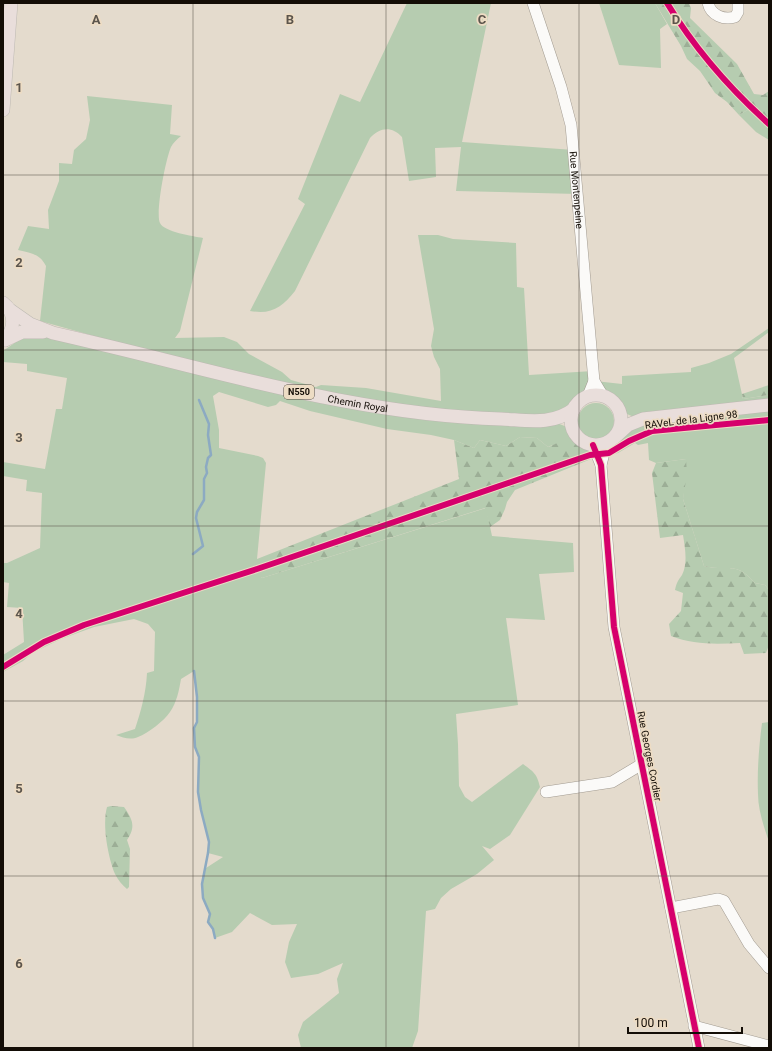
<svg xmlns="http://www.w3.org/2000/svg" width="772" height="1051" font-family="Roboto,sans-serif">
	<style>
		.grass { fill: #b6ccb0 }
		.forest { fill: url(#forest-firs) }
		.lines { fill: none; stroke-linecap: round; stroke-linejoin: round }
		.stream { stroke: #8caac2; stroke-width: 2.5 }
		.minor-casing { stroke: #a29b91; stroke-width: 12 }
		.major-casing { stroke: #bdb9b2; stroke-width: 14 }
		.minor { stroke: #fbfaf8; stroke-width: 11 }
		.major { stroke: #e9dedb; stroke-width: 13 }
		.cycleway-casing { stroke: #eddcc4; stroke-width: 8 }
		.cycleway { stroke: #d6006c; stroke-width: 6 }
		.grid { fill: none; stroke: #5c554c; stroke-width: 1; stroke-opacity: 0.55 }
		.labels { text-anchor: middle; stroke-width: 3.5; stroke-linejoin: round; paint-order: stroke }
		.shield { fill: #eddcc4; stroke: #544b3f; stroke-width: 1 }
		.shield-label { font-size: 9px; font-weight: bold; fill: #130d06 }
		.street-label { font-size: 10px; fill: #130d06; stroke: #eddcc4 }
		.grid-label { font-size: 13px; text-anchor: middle; font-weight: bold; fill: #5c554c; stroke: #eddcc4; stroke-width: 3.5; stroke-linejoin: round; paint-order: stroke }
	</style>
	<defs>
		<pattern id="forest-firs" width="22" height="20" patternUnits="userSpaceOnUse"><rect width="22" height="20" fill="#b6ccb0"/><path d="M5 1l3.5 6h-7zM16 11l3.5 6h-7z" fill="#9cae96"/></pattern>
	</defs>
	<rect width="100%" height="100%" fill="#e4dbcd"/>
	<g class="grass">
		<path d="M407,3h84l-29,139 112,8 4,44 -122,-3 5,-44 -26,1 1,29 -27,4 -7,-44c-10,-11 -22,-10 -32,1l-75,153c-13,16 -23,24 -45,20l55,-107 -7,-5 42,-105 20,8z"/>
		<polygon points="599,3 655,3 667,24 660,29 661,68 619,65"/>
		<path d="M87,96l85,9 -2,29 11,2c-4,3 -8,7 -10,11 -5,11 -16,66 -11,76 4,9 33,13 43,15l-23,93 -5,7 49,-1 13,5 12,12 33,18 9,8 25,7 5,-2 45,3 75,13 -1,-32 -6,-12 -3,-11 3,-17 -16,-94h20l15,4 63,4 1,44 7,1 5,87 64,-4 2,10 27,3v-8l69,-4v-4l18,-5 22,-9 38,-26v4l-35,26 9,41 26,-4v195l-4,-5 -10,-2c-20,-23 -27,-11 -51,-17l-21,-67 3,-40 -30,4 -7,-3 -1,-17 -10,2 -3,-2 -17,10 -16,5 32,-41 -14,-6 -4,-7 -6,-5 -7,-3 -8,-1 -7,1 -6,3 -30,22 15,6 6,3 8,10 12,5 4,8 -7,2c-16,-18 -21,-16 -42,-8l-11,-9 -17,-1 -14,9 -26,-6 -6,8 -20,-8 -23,-5 -44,-6 -77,-18 -30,-10 -4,4 -8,2 -49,-15 -6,4 6,34v18l39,8 5,2 3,5 -9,96v10l5,9 224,-70 6,28 81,7 1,29 -35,2 6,46 -39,-2 12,87 -62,9 2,30 1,42 6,11 7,5 51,-38c11,8 14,10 17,23l-30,48 -20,14 -8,-3 12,14 -17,14 -26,15 -10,9 -6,11 -9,2 -8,120 -6,17h-111l-3,-13 5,-13 36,-29 -2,-14 6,-16 -25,11 -27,4 -6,-16 4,-20 8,-18 -25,1 -22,-12 -18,19 -17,6 -2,-9 -5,-7c3,-12 -2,-15 -5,-25 -2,-10 1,-20 3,-29l17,-11 -15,-4 1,-11 -8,-32 -3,-18 1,-35 -4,-10 -1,-18 3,-7v-25l-3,-26 -13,8c-2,11 -4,23 -11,33 -6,9 -22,21 -32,25 -7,3 -15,1 -22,-2l19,-6c6,-18 11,-36 12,-56l7,-2 1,-39 -7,-8 -14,-5 -40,8 -33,12 -29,14 -9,8 -20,11v-17l21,-13 -2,-34 -15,-1 2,-24 -6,-1v-19h4l33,-15 2,-55 -16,-2 1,-11 -24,-4v-14l42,7 11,-60h6l5,-31 -40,-7v-7l-24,-2v-11l20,-14 12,-3 113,17 -108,-30 6,-55c-6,-12 -15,-13 -28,-16l10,-24 21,3 -1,-19 11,-29v-18l13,1 2,-14 12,-11 4,-19z"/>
		<polygon points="751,108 769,124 769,140 756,132 739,115"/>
		<circle cx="596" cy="421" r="18"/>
		<path d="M769,722v120c-5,-15 -11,-32 -11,-48 -1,-23 1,-48 4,-71z"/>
	</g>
	<g class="forest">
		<polygon points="655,3 689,3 691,8 690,18 737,64 754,94 763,95 769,91 769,124 751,108 739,115 727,102 715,93 700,71 687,59 681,46"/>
		<polygon points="769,385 769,395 743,399 742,394"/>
		<path d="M520,437l17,1 11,9c6,-2 13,-7 19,-7 9,0 22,10 24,19l-76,31 -8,12 -2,7 -5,11 -10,7 -5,-19 -223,70 -5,-9v-10l202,-80 -5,-39 20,8 6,-8 26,6z"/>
		<path d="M686,459l1,15 -4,25 21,67c24,6 31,-6 51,17l10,2 4,5v55l-3,8 -22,1 -4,-11c-24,1 -47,2 -69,-7l-2,-12 12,-13 2,-18 -8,-3c2,-9 3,-9 7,-15 6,-12 3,-27 1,-40l-23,3 -8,-65 4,-10z"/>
		<path d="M111,806l13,1c9,13 12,20 3,33l3,9 -1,38 -2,2c-5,-4 -9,-9 -12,-15 -7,-17 -13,-49 -8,-67z"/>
	</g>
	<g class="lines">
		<g class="stream">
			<polyline points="193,554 203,546 196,518 197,512 204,500 204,479 207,473 206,467 208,458 211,455 208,435 209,424 199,400"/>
			<polyline points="194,671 197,697 197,722 194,728 195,747 199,757 198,792 201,810 209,842 208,853 202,884 203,898 210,914 208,922 213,929 215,938"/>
		</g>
		<defs>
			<g id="minor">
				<path id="s1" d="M533,3l28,84 10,38 23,256 9,15"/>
				<path d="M708,3c3,13 16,17 27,14l3,-5v-9"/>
				<polyline points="588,396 594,381"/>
				<polyline points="593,445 601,465 614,627 699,1048"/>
				<polyline points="601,465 605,449 610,441"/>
				<polyline points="546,792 612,782 642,764"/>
				<polyline points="671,908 718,899 724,901 749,944 769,968"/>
				<polyline points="694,1026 769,1046"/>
			</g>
			<g id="major">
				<polyline points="3,110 11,3"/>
				<path d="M3,303c13,10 12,26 2,37"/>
				<path id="s2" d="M10,310l20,14 23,9c44,10 88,21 132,32 104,26 209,51 316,54 25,1 51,7 73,-10"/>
				<polyline points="5,340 22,332 43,332"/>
				<circle cx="596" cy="420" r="25"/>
				<polyline points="615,437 628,425 643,419 769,405"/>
			</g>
		</defs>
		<use href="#minor" class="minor-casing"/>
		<use href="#major" class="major-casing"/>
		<use href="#minor" class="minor"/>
		<use href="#major" class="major"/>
		<defs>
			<g id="cycleway">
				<path d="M667,3c28,46 62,85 102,121"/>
				<polyline points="593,445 601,465 614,627 699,1048"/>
				<polyline points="3,667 44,642 84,625 257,569 590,455 609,453 629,441 652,431 769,420"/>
			</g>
		</defs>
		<use href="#cycleway" class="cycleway-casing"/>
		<use href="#cycleway" class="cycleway"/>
	</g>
	<path class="grid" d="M193,3v1045M386,3v1045M579,3v1045M3,175h766M3,350h766M3,526h766M3,701h766M3,876h766"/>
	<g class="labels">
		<rect class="shield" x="284" y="385" width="30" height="14" rx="3"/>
		<g class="shield-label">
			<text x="299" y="395">N550</text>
		</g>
		<g class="street-label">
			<text dy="4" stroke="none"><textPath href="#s1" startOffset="193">Rue Montenpeine</textPath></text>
			<text dy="4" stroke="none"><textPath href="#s2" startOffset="362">Chemin Royal</textPath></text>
			<text transform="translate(691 419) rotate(-7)" y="4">RAVeL de la Ligne 98</text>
			<text transform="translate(650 756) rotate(79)" y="4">Rue Georges Cordier</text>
		</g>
	</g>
	<g class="grid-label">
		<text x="96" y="24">A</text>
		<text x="290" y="24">B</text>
		<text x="482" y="24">C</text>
		<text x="676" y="24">D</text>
		<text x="19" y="92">1</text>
		<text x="19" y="267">2</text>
		<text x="19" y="442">3</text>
		<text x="19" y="618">4</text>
		<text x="19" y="793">5</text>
		<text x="19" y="968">6</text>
	</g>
	<rect width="772" height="1051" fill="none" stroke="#130d06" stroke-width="8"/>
	<path d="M628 1027v6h114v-6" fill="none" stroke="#130d06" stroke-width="2"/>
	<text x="634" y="1027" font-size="12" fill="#130d06" stroke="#eddcc4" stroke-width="3" paint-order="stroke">100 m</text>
</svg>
